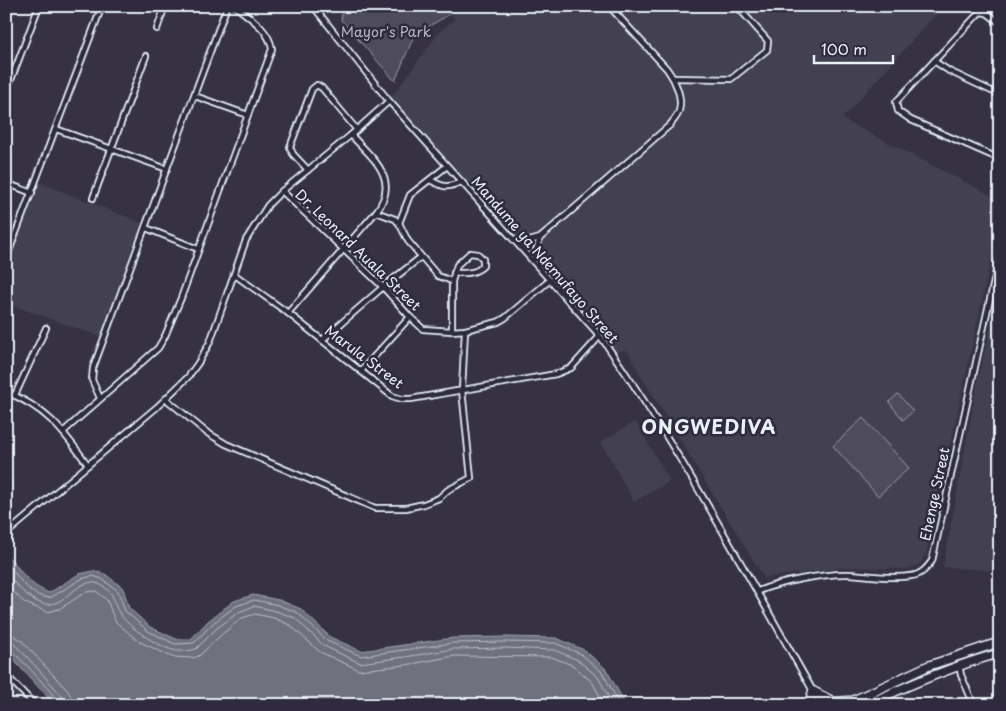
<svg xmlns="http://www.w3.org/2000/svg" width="1006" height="711" font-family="'Playpen Sans',sans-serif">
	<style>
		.built { fill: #433f51 }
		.green { fill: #4d4b5c; stroke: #9a9eaa }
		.water { fill: #70717f; stroke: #a0a4af }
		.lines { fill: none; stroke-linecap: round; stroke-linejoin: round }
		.shore { stroke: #b8bec8; stroke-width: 1 }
		.minor-casing { stroke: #e8f1f8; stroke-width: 8 }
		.primary-casing { stroke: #e8f1f8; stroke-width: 11 }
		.minor { stroke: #2f2a3d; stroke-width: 4.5 }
		.primary { stroke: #2f2a3d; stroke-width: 8 }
		.labels { text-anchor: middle; stroke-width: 5; stroke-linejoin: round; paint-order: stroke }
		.park-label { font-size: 14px; fill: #b2b7c1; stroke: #2f2a3d }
		.street-label { font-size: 14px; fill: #e8f1f8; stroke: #2f2a3d }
		.district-label { font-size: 19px; font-weight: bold; letter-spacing: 1px; fill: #e8f1f8; stroke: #2f2a3d }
	</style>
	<rect width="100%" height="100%" fill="#363244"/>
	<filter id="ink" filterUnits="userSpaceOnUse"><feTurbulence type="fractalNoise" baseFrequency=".02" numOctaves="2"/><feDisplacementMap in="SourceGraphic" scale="10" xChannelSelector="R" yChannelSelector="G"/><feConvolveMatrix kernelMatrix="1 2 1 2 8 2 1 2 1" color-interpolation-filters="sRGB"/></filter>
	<g filter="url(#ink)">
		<g class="built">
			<polygon points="443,6 943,6 842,119 1000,200 1000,219 927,551 920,564 909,569 848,567 764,578 641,376 627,350 612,353 600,336 389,101 440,31 455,19"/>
			<polygon points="36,181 147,225 104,338 6,303 6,259"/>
			<polygon points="1000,289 1000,571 943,567 978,379"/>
			<polygon points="635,421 670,481 634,502 601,442"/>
			<polygon points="6,676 30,705 6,705"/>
		</g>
		<g class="green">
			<polygon points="343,6 442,6 450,14 431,25 413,38 395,81 341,20"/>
			<polygon points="898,394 913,411 903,420 889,402"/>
			<polygon points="863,418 909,468 878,496 833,446"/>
		</g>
		<g class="water">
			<polygon points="6,473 12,480 11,510 6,514"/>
			<path d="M6,554c17,17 19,29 43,39l30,-19 14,-3 12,3 18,14 6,20 21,19 26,12h15l17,-18 26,-20 19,-6 26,5 22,9 29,28 31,14 92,-13 52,-1 51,1 28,12 22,19 20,36h-571l-49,-53z"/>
		</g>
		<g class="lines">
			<g class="shore">
				<path d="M6,562c11,13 26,39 46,35l29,-18 12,-3 9,3 16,12 7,20 23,20 27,13 19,-1 18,-19 24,-18 18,-6 24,5 20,8 29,28 34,15 92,-13 52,-1 50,1 26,11 21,18 18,33"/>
				<path d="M6,572c9,12 28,35 45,32 16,-2 30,-28 48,-20 18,9 12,17 21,30 8,13 39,33 53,36 7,2 17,1 23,-1l20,-20 23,-17 15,-6 22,5 19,7 29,28 36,17 45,-6 49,-8 51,-1 49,2 24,10 20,17 15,28"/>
				<polyline points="6,585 25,603 48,612 59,609 86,592 96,591 107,600 115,621 138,641 172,657 192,658 199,656 221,635 242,618 255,614 274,618 290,625 320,652 359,670 406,665 454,656 552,657 574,666 592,682 605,705"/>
				<polyline points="6,635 14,636 21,640 68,691 72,698 72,705"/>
				<polyline points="6,642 15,645 29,659 62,696 65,705"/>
				<path d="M6,649c10,1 43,41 51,51l2,5"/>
			</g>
			<defs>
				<g id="minor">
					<path d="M313,6l76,95 211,235c83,117 150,245 221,369"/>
					<polyline points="1000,23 987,13 980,12 896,102 898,111 911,120 1000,159"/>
					<polyline points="157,29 165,6"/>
					<polyline points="934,61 949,71 1000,95"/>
					<polyline points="673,78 731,79 767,50 768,41 737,6"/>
					<polyline points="6,93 39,6"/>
					<polyline points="195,96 248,115"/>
					<polyline points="56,129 167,169"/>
					<polyline points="308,170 293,154 290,147 312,89 317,85 322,88 357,130"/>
					<path d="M430,180c15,8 16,8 32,2"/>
					<polyline points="6,183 32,193"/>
					<polyline points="282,191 383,287 410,317 423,329 452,331 465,330 498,322 505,318 550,280"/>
					<polyline points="93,198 146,56"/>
					<polyline points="376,212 395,219 399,223 408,241 438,276 452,281"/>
					<polyline points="399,223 410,195 447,166"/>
					<polyline points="146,228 198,249"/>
					<path d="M518,244l22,-6 130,-113c3,-4 8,-9 9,-14 4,-14 -4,-31 -12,-42l-58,-63"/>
					<polyline points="6,259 102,6"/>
					<polyline points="533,260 540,238"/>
					<polyline points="235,275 288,313 392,396 402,399 411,399 556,374 571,368 600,336"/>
					<path d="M288,313l88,-101c25,-33 -3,-53 -25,-77"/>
					<path d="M452,331v-50l5,-16 13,-12 8,1 5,5v7c-8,8 -17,7 -29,7"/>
					<polyline points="322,340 383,287 421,257"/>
					<polyline points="361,371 410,317"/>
					<path d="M6,392c41,16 57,39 82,73"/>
					<polyline points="15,395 46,328"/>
					<polyline points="100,398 92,380 93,368 227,6"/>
					<polyline points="166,399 206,432 226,444 375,508 406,508 424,504 439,498 448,490 471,478 462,390 465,330"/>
					<path d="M63,432l95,-84 7,-12 16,-38 91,-249c-3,-20 -22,-31 -37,-43"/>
					<polyline points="6,534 157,407 188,377 198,363 210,342 246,240 268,205 282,191 351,135 389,101"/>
					<path d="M758,591c22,-9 67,-18 91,-17 20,1 41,5 62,2 10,-1 15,-7 21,-15l68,-307"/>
					<polyline points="959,665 961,675 974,705"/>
					<polyline points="6,675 35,705"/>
				</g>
				<g id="primary">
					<polyline points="809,705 813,691 834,702 849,701"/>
					<polyline points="844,705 928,666 1000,642"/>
					<path d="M866,705c44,-21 87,-39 134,-52"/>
				</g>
			</defs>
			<use href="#minor" class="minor-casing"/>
			<use href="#primary" class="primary-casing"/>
			<use href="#minor" class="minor"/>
			<use href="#primary" class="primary"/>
		</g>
	</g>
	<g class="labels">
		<g class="park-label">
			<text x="386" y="37">Mayor's Park</text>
		</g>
		<g class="street-label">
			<text transform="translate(358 250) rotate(44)" y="5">Dr. Leonard Auala Street</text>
			<text transform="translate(545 260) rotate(49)" y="5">Mandume ya Ndemufayo Street</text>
			<text transform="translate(364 357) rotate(37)" y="5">Marula Street</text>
			<text transform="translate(935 494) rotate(-78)" y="5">Ehenge Street</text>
		</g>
		<g class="district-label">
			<text x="709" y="434">ONGWEDIVA</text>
		</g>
	</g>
	<rect width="1006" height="711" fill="none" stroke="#2f2a3d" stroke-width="25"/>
	<rect x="12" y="12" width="981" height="686" fill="none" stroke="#e8f1f8" stroke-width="2" filter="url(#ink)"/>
	<path d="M814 55v8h79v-8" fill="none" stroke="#e8f1f8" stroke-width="2.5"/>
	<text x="821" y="55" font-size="15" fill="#e8f1f8" stroke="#2f2a3d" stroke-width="4" paint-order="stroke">100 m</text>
</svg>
